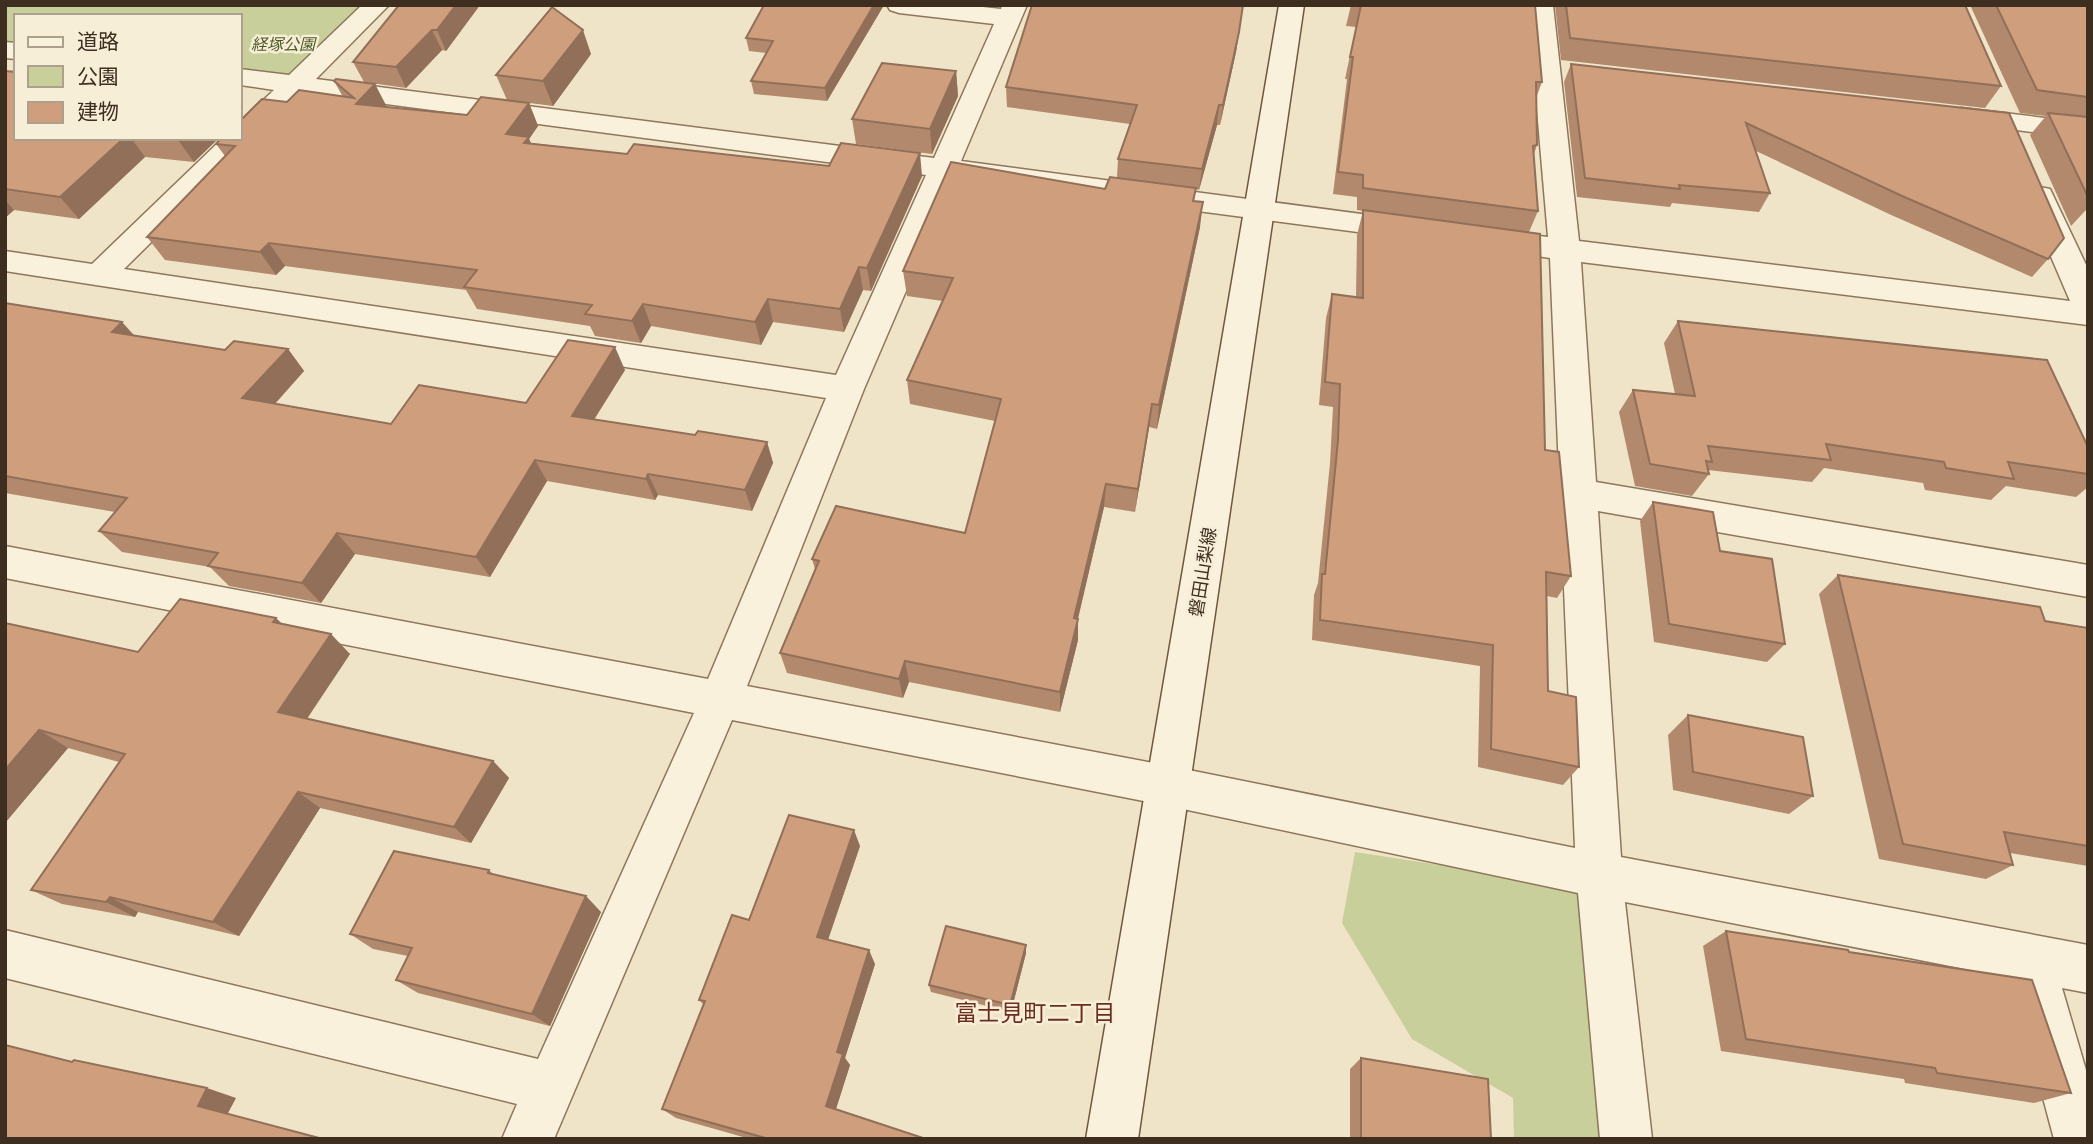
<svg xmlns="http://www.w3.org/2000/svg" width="2093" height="1144" font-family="Literata,'Noto Sans JP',serif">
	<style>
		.green { fill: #c9cf9b }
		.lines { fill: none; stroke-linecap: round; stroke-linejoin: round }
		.minor-casing { stroke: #8d765c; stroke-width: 3 }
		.secondary-casing { stroke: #6f573f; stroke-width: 3 }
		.minor { fill: #faf1dc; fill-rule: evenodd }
		.secondary { fill: #faf1dc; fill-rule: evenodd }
		.wall { fill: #b2896c }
		.shaded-wall { fill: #916f58 }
		.building { fill: #cf9f7d; stroke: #916f58; stroke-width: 2 }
		.labels { text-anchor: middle; stroke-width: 5; stroke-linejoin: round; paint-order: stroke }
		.far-park-label { font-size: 16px; font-style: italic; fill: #4d5a26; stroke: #f7eed8 }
		.street-label { font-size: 18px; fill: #3d2e20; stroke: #f7eed8 }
		.near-neighbourhood-label { font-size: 23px; fill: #6b2e1e; stroke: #f7eed8 }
	</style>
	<rect width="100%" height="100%" fill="#f0e4c8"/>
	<g class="green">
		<polygon points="5,5 377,5 297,84 240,77 240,16 16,16 16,48 5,46"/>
		<polygon points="1355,852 1602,890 1626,1139 1514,1139 1513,1098 1412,1039 1342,923"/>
	</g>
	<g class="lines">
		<defs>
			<g id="minor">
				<path d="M362,5h27l-73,74 618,79 60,-134 -95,-11 -9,-3 -3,-5h78l36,4 1,-4h25l-66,156 461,61 4,7 -4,7 -11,3 -457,-60 -90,210 -117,297 422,80 406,82 -25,-590 -73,-11 -4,-7 4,-7 11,-3 60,7 -20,-232h25l26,236 491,60 -45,-105 5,-7 10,-2 10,2 38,80v56l-507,-63 15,220 492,83v32l-490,-86 23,346 467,88v48l-26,-5 26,89v62h-34l-43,-161 -386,-76 27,237h-52l-22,-246 -409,-87 -437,-86 -178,419h-52l15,-35 -512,-126v-48l533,129 156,-346 -689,-135v-32l703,133 118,-281 -821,-127v-20l87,13 131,-126h17v-16l34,-32 -34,-5v-16l49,6zM302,93l624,82 -90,200 -712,-106z"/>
				<polygon points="5,42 16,43 16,59 5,58"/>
				<polygon points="1961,108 2088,123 2088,139 1951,122 1947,116 1951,110"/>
			</g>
			<polygon id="secondary" points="1279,5 1304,5 1138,1139 1086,1139"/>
		</defs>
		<use href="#minor" class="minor-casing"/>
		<use href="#secondary" class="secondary-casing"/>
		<use href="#minor" class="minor"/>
		<use href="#secondary" class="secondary"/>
	</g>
	<g class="wall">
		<polygon points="480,5 446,51 442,50 406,88 364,82 353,62"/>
		<polygon points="884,5 827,101 754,94 751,81 767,53 749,51 746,38"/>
		<polygon points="1243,5 1236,52 1220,125 1217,125 1199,190 1196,189 1194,201 1200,227 1157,429 1149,427 1135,512 1104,507 1078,619 1078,640 1060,712 909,682 903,698 787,673 780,653 815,569 812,559 965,533 995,421 910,404 907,380 943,301 907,296 903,271 1105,189 1117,178 1118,159 1130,124 1007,107 1006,87"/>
		<polygon points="1351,5 1535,5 1542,82 1536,98 1537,145 1534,154 1538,211 1529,232 1545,450 1571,576 1557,598 1547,596 1548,691 1579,767 1563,785 1478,767 1480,666 1312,640 1314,595 1318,583 1330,463 1333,407 1319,405 1326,318 1332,294 1356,297 1357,235 1363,211 1357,210 1357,197 1333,194 1347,79 1345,79 1356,27 1346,26"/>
		<polygon points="1555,5 1965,5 2001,86 1985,108 1561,60"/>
		<polygon points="1970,5 2088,5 2088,214 2086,210 2071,226 2030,135 2046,116 2020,113"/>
		<polygon points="591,54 553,106 507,100 496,75"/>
		<polygon points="1571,64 2009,113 2048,259 2032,277 1889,214 1756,151 1770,193 1759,212 1672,203 1670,207 1577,197 1564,82"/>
		<polygon points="5,71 16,138 219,138 194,162 145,157 79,219 14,210 5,218"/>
		<polygon points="956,71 958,96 932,154 856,144 852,119"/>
		<polygon points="334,81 387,107 467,115 529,103 538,126 529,139 531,143 627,154 922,176 871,291 863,290 844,332 773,322 761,345 651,326 641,343 595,336 590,326 477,309 466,290 285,266 276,275 165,260 147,237 225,156 216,144 287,102 343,97"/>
		<polygon points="5,303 135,336 225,350 288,349 304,371 275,404 391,424 526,403 625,370 594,420 695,435 767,442 773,463 752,511 658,495 655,500 547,481 490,577 355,554 321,603 229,586 210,567 122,552 99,531 115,512 5,493"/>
		<polygon points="1678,321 2088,447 2088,487 2076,497 2006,486 1991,500 1925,490 1923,483 1824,468 1812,482 1708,470 1709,474 1692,496 1635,486 1619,412 1633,390 1675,394 1664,343"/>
		<polygon points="1653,502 1785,644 1767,662 1654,642 1640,521"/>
		<polygon points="1838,575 2045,621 2088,628 2088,866 2010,853 2013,865 1986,879 1879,859 1819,594"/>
		<polygon points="5,623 138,652 283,624 350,654 307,719 493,761 509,778 471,843 320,808 239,936 138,912 135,917 62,904 31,890 119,762 68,748 5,823"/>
		<polygon points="1688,715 1813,796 1789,814 1673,790 1668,735"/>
		<polygon points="860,846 828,940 875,964 845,1058 850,1065 836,1109 926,1139 750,1139 676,1118 662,1109 703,1004 699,1000 749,920"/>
		<polygon points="489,870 494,875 601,912 550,1026 418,993 396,980 408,956 373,949 350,934"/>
		<polygon points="1726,931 1849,952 2071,1093 2034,1103 1905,1083 1904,1079 1721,1051 1703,946"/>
		<polygon points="1026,945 1026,953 1011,1012 931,992 929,985"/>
		<polygon points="1361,1058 1491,1139 1350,1139 1350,1069"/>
	</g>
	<g class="shaded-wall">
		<polygon points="456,5 480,5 446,51 437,30"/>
		<polygon points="874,5 884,5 827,101 825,88"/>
		<polygon points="1243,5 1236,52 1220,125 1223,105"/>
		<polygon points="432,30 442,50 406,88 396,67"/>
		<polygon points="583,30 591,54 553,106 543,81"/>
		<polygon points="956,71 958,96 932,154 930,129"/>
		<polygon points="375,84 387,107 356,104"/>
		<polygon points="529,103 538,126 529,139 538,160 506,134"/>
		<polygon points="1219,105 1217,125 1199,190 1202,169"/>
		<polygon points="124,138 131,138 145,157 79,219 60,197"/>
		<polygon points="180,138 219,138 194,162 178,140"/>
		<polygon points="920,153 922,176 871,291 867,268"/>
		<polygon points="5,200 14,210 5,218"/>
		<polygon points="1203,202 1200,227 1157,429 1159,405"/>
		<polygon points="269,243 285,266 276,275 260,252"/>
		<polygon points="859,267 863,290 844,332 840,309"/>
		<polygon points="768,299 773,322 761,345 755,322"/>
		<polygon points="643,304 651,326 641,343 632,321"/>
		<polygon points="122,322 142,344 112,332"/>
		<polygon points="615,347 625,370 582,438 572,416"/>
		<polygon points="288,349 304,371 260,420 242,398"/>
		<polygon points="1152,404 1149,427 1135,512 1138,489"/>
		<polygon points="767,442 773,463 752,511 745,490"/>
		<polygon points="535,460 547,481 490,577 476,557"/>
		<polygon points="648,474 658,495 655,500 646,479"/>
		<polygon points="1106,484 1104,507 1073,639 1074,618"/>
		<polygon points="337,533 355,554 321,603 302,583"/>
		<polygon points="276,618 297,638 273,622"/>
		<polygon points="1078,619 1078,640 1060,712 1060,692"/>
		<polygon points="331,634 350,654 299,730 278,712"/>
		<polygon points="905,661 909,682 903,698 899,679"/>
		<polygon points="39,730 68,748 5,823 5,770"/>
		<polygon points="493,761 509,778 471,843 454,827"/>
		<polygon points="298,792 320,808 239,936 213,922"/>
		<polygon points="854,830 860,846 824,951 817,937"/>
		<polygon points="586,896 601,912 550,1026 532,1014"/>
		<polygon points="110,897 138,912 135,917 106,902"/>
		<polygon points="1026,945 1026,953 1011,1012 1010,1005"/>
		<polygon points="869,950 875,964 845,1058 850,1065 834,1115 826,1106 837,1052"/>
		<polygon points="207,1088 236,1098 227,1115 198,1106"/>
	</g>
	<g class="building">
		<polygon points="399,5 456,5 437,30 432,30 396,67 353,62"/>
		<polygon points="764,5 874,5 825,88 751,81 773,41 746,38"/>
		<polygon points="1032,5 1243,5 1239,32 1223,105 1219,105 1202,169 1118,159 1137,105 1006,87"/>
		<polygon points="1361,5 1535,5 1542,82 1536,82 1537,145 1533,146 1538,211 1363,188 1363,175 1338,172 1353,57 1350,57"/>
		<polygon points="1566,5 1965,5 2001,86 1570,38"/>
		<polygon points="1996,5 2088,5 2088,97 2037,90"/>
		<polygon points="552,7 583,30 543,81 496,75"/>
		<polygon points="882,63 956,71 930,129 852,119"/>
		<polygon points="1571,64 2009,113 2064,238 2048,259 1902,196 1746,123 1770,193 1679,185 1680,189 1585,178"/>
		<polygon points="5,71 16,72 16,138 124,138 60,197 5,189"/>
		<polygon points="336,79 375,84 356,104 467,115 481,97 529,103 506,134 529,137 524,143 627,154 634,144 829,166 841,143 920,153 867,268 859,267 840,309 768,299 755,322 643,304 632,321 585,314 592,305 464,287 477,270 269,243 260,252 147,237 235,146 216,144 221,138 240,138 240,121 262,99 287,102 299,90 354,98 334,81"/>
		<polygon points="2048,113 2088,117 2088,197"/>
		<polygon points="951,162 1105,189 1110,177 1196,188 1193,201 1203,202 1159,405 1152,404 1138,489 1106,484 1074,618 1078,619 1060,692 905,661 899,679 780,653 819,561 812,559 836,506 965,533 1001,399 907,380 953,278 903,271"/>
		<polygon points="1363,210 1540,234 1545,450 1559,452 1571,576 1546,572 1548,691 1576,697 1579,767 1491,749 1493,645 1320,620 1322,574 1325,574 1338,440 1340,384 1325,382 1332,294 1363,298"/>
		<polygon points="5,303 122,322 112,332 225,350 234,341 288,349 242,398 391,424 419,385 526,403 568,340 615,347 572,416 695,435 698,431 767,442 745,490 648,474 646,479 535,460 476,557 337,533 302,583 208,566 218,553 99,531 127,498 5,476"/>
		<polygon points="1678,321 2047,360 2088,447 2088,474 2008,462 2014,479 1946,468 1944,462 1826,444 1831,460 1708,446 1712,462 1706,461 1709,474 1650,464 1633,390 1695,396"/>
		<polygon points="1653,502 1713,512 1720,551 1772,559 1785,644 1669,624"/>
		<polygon points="1838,575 2040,607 2045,621 2088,628 2088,846 2004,832 2013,865 1903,844"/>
		<polygon points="180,599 276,618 273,622 331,634 278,712 493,761 454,827 298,792 213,922 110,897 106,902 31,890 125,754 39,730 5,770 5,623 138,652"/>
		<polygon points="1688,715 1803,737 1813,796 1693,772"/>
		<polygon points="789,815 854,830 817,937 869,950 837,1052 843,1054 826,1106 926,1139 769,1139 662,1109 705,1001 699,1000 732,915 749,920"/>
		<polygon points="394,851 489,870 488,873 586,896 532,1014 396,980 412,948 350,934"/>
		<polygon points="946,926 1026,945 1010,1005 929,985"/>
		<polygon points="1726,931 1848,950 1849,952 2032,980 2071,1093 1937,1073 1935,1068 1746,1039"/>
		<polygon points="5,1045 72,1062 74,1060 207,1088 198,1106 323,1139 5,1139"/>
		<polygon points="1361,1058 1488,1079 1491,1139 1361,1139"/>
	</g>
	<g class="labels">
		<g class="far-park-label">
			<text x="283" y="50">経塚公園</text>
		</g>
		<g class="street-label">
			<text transform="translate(1203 572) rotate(-81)" y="6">磐田山梨線</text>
		</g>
		<g class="near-neighbourhood-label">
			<text x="1035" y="1021">富士見町二丁目</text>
		</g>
	</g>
	<rect width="2093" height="1144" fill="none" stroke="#3d2e20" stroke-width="14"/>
	<rect x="14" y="14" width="228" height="126" fill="#f7eed8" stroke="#ada18e" stroke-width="2"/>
	<rect x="28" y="37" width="35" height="10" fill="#faf1dc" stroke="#ada18e" stroke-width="2"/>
	<text x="77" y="49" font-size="21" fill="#3d2e20">道路</text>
	<rect x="28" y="66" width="35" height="21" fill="#c9cf9b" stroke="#ada18e" stroke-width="2"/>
	<text x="77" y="84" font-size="21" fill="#3d2e20">公園</text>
	<rect x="28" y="102" width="35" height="21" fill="#cf9f7d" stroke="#ada18e" stroke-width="2"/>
	<text x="77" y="119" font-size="21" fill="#3d2e20">建物</text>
</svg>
